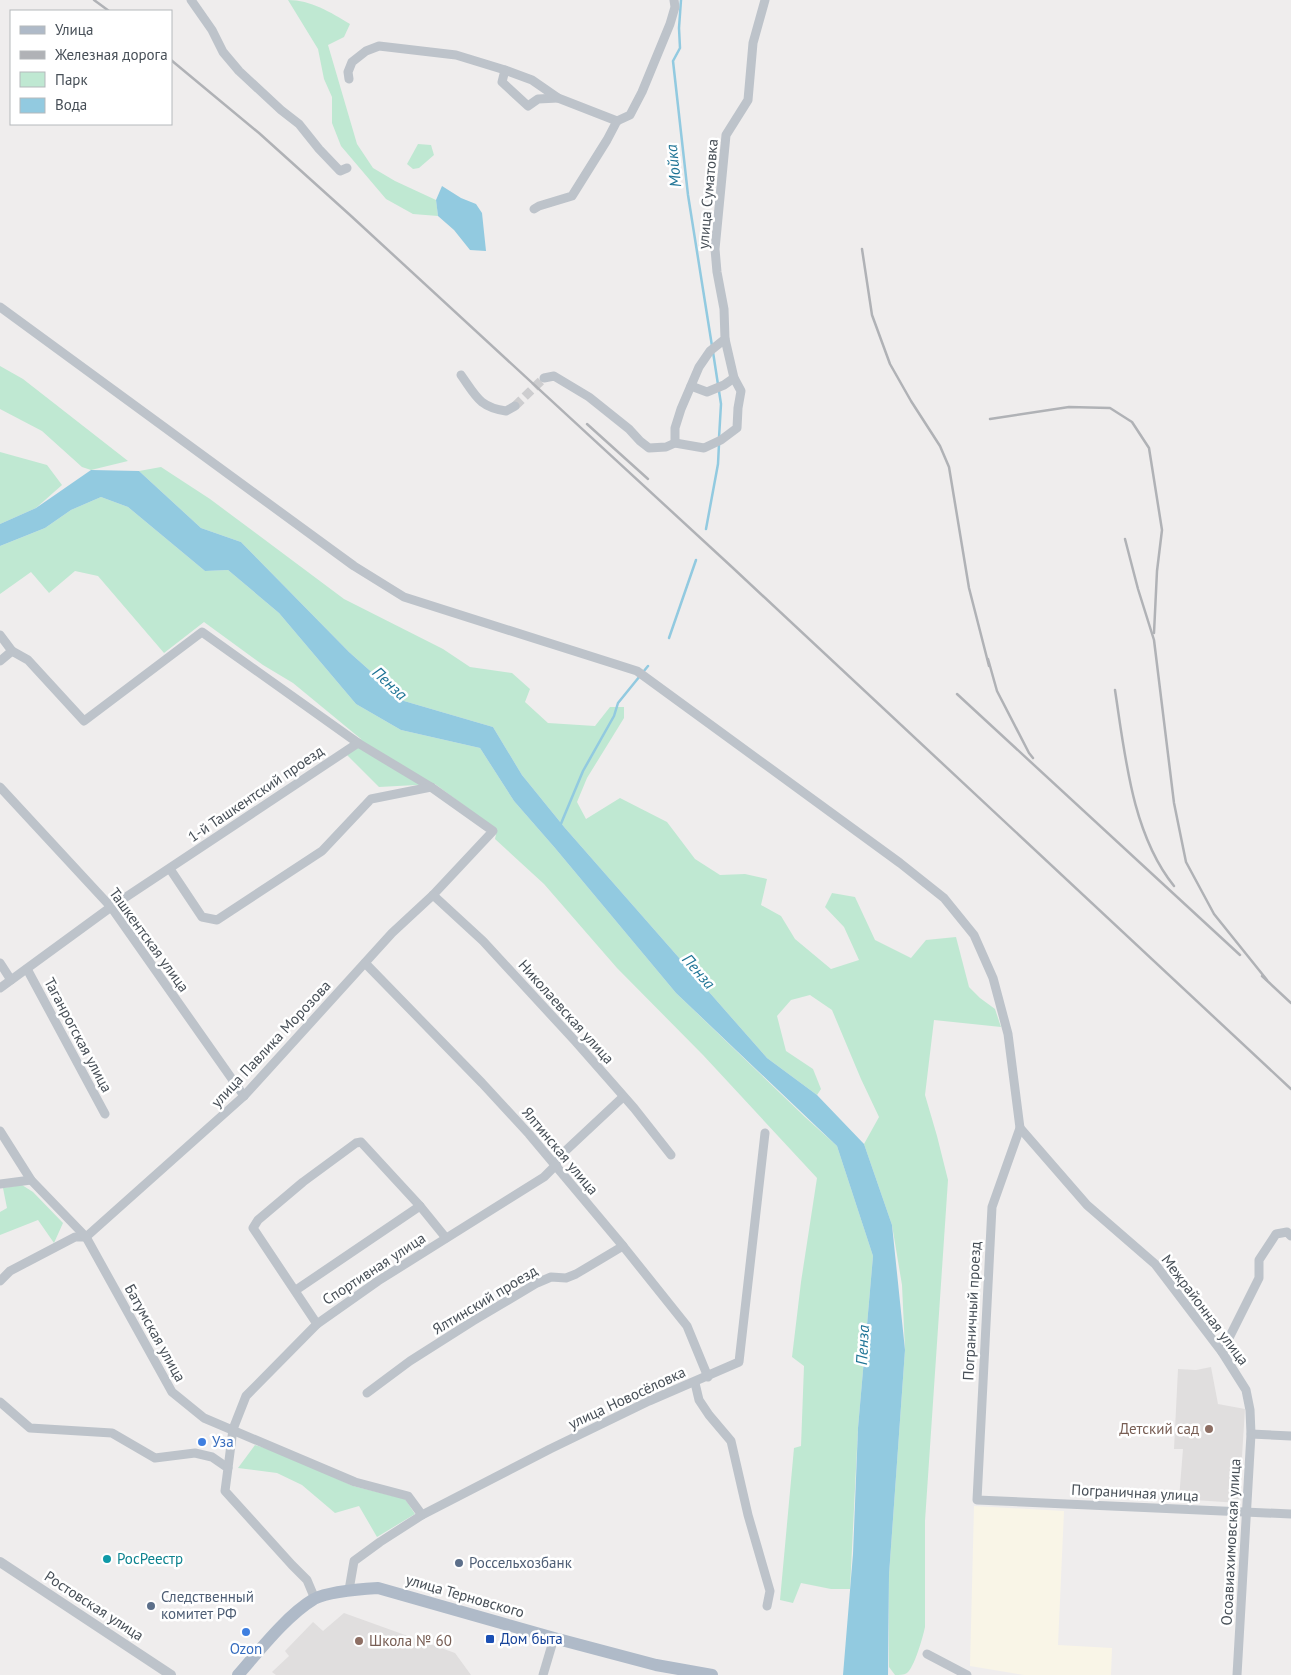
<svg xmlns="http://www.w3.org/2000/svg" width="1291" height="1675" font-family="'PT Sans',sans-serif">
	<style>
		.commercial { fill: #f9f5e7 }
		.education { fill: #e0dede }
		.green { fill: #bfe8d2 }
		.water { fill: #92cae0 }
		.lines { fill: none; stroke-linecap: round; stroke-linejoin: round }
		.stream { stroke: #92cae0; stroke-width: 2.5 }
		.minor-tunnel { stroke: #cdcdcf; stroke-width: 9; stroke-dasharray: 9 4.5; stroke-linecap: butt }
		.minor { stroke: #bdc3ca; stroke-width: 9 }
		.tertiary { stroke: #bdc3ca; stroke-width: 10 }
		.primary { stroke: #afbac8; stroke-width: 12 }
		.rail { stroke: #b0b2b6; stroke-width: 2.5 }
		.education-dot { fill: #8d6e63; stroke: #fff; stroke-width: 2 }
		.shop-dot { fill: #3f7fe0; stroke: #fff; stroke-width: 2 }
		.culture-dot { fill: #0f9aa8; stroke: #fff; stroke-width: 2 }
		.service-dot { fill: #5c6f8a; stroke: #fff; stroke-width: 2 }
		.transit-dot { fill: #1a4fb4; stroke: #fff; stroke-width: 2 }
		.labels { text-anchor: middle; stroke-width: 5; stroke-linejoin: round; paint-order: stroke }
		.street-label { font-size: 15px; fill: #474f57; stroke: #fff }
		.education-label { font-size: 15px; fill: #785e54; stroke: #fff; text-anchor: end }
		.shop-label { font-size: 15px; fill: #366cbe; stroke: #fff; text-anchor: start }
		.culture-label { font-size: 15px; fill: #0d838f; stroke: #fff; text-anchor: start }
		.service-label { font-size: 15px; fill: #4e5e75; stroke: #fff; text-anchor: start }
		.transit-label { font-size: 15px; fill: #164399; stroke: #fff; text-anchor: start }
		.water-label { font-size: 16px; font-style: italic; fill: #1d7395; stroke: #fff }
	</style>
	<rect width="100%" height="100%" fill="#efeded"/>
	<polygon class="commercial" points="974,1506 1064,1511 1058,1645 1112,1648 1111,1675 1024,1675 970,1666"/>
	<g class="education">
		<polygon points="1211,1367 1218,1404 1245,1409 1239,1503 1179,1499 1183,1449 1174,1449 1178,1369 1196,1370"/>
		<polygon points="344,1613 455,1653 471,1675 276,1675 272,1672 289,1656 285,1651 313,1622 323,1631"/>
	</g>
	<g class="green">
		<path d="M288,0c23,0 42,12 62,24l-6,13 -16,8 29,99 16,24 22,13 41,19 2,16 -25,-2 -27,-15 -45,-53 -9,-23v-26l-8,-18 -6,-30z"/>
		<polygon points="418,144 431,145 434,155 419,168 413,169 407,164"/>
		<polygon points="0,366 23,379 128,461 91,470 82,467 42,431 0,409"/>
		<polygon points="0,452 47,465 62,485 36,508 0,524"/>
		<path d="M161,467l49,32 134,100 99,50 27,18 42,6 18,16 -5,13 23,21 47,3 15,-19h14v11l-37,60 -10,24 9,17 34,-21 47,24 28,37 25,16 25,-1 22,5 -6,26 20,11 14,23 36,30 28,-9 -15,-33 -19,-20 7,-14 23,4 20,43 36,18 15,-18 30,-3 13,50 11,11 15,11 6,18 -67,-7 -9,75 12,41 11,44 -23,341v106c-2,10 -11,41 -18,46 -3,2 -8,2 -12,2l-6,-8v-92l16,-225 -3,-65 -10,-60 -28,-81 15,-27 -18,-38 -29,-69 -22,-15 -19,5 -14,16 9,35 27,18 8,20 -4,6 -50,-37 -202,-230 -43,-53 -29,-48 -89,-26 -55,-49 -108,-110 -40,-14 -62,-57z"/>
		<polygon points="101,497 128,507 205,571 228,570 279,613 356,704 401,730 480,748 514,801 555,848 676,993 805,1117 837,1146 873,1256 858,1428 850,1589 831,1589 801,1583 793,1603 780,1600 794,1448 801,1446 804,1366 792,1357 801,1282 817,1178 703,1055 617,968 544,884 495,839 497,830 435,784 379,787 347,755 361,739 293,683 263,665 204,622 164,653 98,576 75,571 49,593 31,572 0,594 0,546 45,528 71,510"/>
		<polygon points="22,1185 33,1192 63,1223 54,1243 38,1220 0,1235 0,1212 7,1208 3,1188"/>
		<polygon points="255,1445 281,1453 353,1486 405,1499 415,1514 377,1537 359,1506 335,1513 302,1485 277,1473 238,1468"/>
	</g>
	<g class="water">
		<polygon points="442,186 461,198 476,204 482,213 486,251 470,250 454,230 438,216 436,200"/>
		<polygon points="91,470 139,471 201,528 241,542 349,652 404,701 493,727 522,775 565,828 767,1058 817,1095 864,1144 892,1225 905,1350 889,1575 888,1675 843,1675 853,1554 858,1428 873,1256 837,1146 676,993 555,848 514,801 480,748 401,730 356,704 279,613 228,570 205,571 128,507 101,497 71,510 45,528 0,546 0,524 36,508"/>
	</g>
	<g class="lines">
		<g class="stream">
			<polyline points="681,0 679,28 680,48 673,61 688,195 712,346"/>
			<polyline points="713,352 721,404 719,438"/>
			<polyline points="706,529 718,464 719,444"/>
			<polyline points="669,638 696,560"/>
			<polyline points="560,826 583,771 614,716 618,703 648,666"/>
		</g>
		<polyline class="minor-tunnel" points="515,406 544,378"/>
		<g class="minor">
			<polyline points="191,0 212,30 223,52 239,71 281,110 299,124 319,149 340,171 347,168"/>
			<polyline points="505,70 502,82 528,106 538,99 558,98"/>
			<polyline points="349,79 348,72 352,62 366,51 379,46 456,55 505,70 532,80 558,98 617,121"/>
			<polyline points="617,121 630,115 642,92 670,24 675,7 674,0"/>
			<polyline points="534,209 539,206 572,196 607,140 617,121"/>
			<polyline points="0,307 354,566 404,597 637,671 900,863 944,898 974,935 993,978 1008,1034 1020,1128 992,1207 977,1500 1291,1514"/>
			<path d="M461,375c15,21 18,32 45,36l9,-5"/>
			<polyline points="544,378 554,376 589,397 629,429 640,441 649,448 666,447 675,443 704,448 721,440 737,428 738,408 741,391 734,378 725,339"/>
			<polyline points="691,386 707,392 724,385 734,378"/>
			<polyline points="675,443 675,428 681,409 699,367 710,351 725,339 724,309 717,272 715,249 726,135 748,100 753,43 765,0"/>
			<polyline points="0,635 12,651"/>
			<polyline points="0,661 12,651 28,660 84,721 202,632 358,743 431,787 493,831 433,895 392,933 244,1096 86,1237 75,1237 10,1271 0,1281"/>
			<polyline points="0,787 111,907 244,1096"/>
			<polyline points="170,869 202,917 217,920 322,851 371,799 431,787"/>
			<polyline points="433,895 483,941 576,1042 634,1108 671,1155"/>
			<polyline points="0,963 11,980"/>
			<polyline points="365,963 482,1083 529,1134 623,1246 687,1326 708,1377"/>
			<polyline points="27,969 105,1114"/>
			<polyline points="0,988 111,907 358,743"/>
			<polyline points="1020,1128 1087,1205 1155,1264 1222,1352 1246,1390 1250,1410 1251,1434 1237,1675"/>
			<polyline points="0,1131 31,1180 86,1237 172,1392 204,1418 355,1482 408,1496 422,1515"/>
			<polyline points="0,1184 31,1180"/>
			<polyline points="296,1290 420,1206"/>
			<polyline points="317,1324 253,1228 258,1220 303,1182 356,1143 361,1142 420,1206 446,1238"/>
			<polyline points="1222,1352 1259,1278 1259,1260 1276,1234 1287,1232 1291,1236"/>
			<polyline points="695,1383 699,1400 709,1415 731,1441 748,1515 770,1591 767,1606"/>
			<polyline points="367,1393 410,1361 473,1321 537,1283 551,1277 566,1278 576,1274 623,1246"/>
			<polyline points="0,1402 30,1428 112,1433 155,1458 195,1453 212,1457 228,1468 225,1491 292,1565 307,1580 315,1599"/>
			<polyline points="1251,1434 1291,1436"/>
			<polyline points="228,1468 233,1429 246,1396 317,1324 378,1281 544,1177 555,1166 561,1155 623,1097"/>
			<polyline points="349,1590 354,1561 380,1542 422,1515 550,1449 649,1401 739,1362 765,1133"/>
			<polyline points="927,1654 967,1675"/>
			<polyline points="543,1675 554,1638"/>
		</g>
		<polyline class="tertiary" points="0,1562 171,1675"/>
		<path class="primary" d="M238,1675c21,-24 49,-60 76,-76 16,-8 47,-10 64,-11l176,50 102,27 56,10"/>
		<g class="rail">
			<polyline points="94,0 109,11"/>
			<polyline points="171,60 259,133 350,215 733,568 1291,1089"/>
			<polyline points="862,249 872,315 890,364 911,401 940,446 949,467 969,588 989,666"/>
			<polyline points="990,419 1069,407 1110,408 1132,422 1149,448 1162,530 1157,571 1154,633"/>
			<polyline points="587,424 648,479"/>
			<polyline points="1125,539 1138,589 1154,640 1174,803 1186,862 1214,914 1267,980"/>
			<polyline points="988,659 997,691 1029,753 1033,758"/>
			<path d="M1115,690c10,65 17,144 59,196"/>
			<polyline points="957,694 1240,955"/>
			<polyline points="1262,976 1291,1003"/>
		</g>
	</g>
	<g class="education-dot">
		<circle cx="1209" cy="1429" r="5"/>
		<circle cx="359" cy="1641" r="5"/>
	</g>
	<g class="shop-dot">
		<circle cx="202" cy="1442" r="5"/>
		<circle cx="246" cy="1632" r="5"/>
	</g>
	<circle class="culture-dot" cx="107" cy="1559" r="5"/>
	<g class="service-dot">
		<circle cx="459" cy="1563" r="5"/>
		<circle cx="151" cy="1606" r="5"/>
	</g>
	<rect class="transit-dot" x="485" y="1634" width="10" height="10" rx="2.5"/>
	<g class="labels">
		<g class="street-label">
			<text transform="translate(708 194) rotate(-85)" y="5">улица Суматовка</text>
			<text transform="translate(256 794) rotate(-34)" y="5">1-й Ташкентский проезд</text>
			<text transform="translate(149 940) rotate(54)" y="5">Ташкентская улица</text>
			<text transform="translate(566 1012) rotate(48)" y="5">Николаевская улица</text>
			<text transform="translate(78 1035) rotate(62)" y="5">Таганрогская улица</text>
			<text transform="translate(271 1044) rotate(-47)" y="5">улица Павлика Морозова</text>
			<text transform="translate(560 1151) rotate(50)" y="5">Ялтинская улица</text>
			<text transform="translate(374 1269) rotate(-33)" y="5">Спортивная улица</text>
			<text transform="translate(485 1300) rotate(-31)" y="5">Ялтинский проезд</text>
			<text transform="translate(1205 1310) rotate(53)" y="5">Межрайонная улица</text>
			<text transform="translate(972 1311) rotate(-87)" y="5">Пограничный проезд</text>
			<text transform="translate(155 1333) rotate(61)" y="5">Батумская улица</text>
			<text transform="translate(627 1398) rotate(-25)" y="5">улица Новосёловка</text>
			<text transform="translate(1135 1493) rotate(3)" y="5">Пограничная улица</text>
			<text transform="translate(1231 1542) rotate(-87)" y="5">Осоавиахимовская улица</text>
			<text transform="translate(465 1596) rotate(16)" y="5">улица Терновского</text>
			<text transform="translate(94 1606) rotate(33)" y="5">Ростовская улица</text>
		</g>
		<g class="education-label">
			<text x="1199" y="1434">Детский сад</text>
			<text x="369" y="1646" text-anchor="start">Школа № 60</text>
		</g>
		<g class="shop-label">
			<text x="212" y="1447">Уза</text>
			<text x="246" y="1654" text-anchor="middle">Ozon</text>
		</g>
		<g class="culture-label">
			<text x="117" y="1564">РосРеестр</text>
		</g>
		<g class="service-label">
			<text x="469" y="1568">Россельхозбанк</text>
			<text x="161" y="1602">Следственный<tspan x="161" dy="17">комитет РФ</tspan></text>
		</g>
		<g class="transit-label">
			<text x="500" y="1644">Дом быта</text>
		</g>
		<g class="water-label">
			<text transform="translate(673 166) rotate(-96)" y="6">Мойка</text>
			<text transform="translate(390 683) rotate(43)" y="6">Пенза</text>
			<text transform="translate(699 971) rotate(49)" y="6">Пенза</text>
			<text transform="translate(862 1345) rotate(-87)" y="6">Пенза</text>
		</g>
	</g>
	<rect x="10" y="10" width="162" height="115" fill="#ffffff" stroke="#b5b9bc"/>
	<rect x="20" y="26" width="25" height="8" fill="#afbac8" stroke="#b5b9bc"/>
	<text x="55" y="35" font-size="15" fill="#474f57">Улица</text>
	<rect x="20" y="51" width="25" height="8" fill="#b0b2b6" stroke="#b5b9bc"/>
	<text x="55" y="60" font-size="15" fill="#474f57">Железная дорога</text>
	<rect x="20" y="72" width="25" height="15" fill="#bfe8d2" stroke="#b5b9bc"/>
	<text x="55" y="85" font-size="15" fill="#474f57">Парк</text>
	<rect x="20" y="98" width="25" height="15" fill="#92cae0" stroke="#b5b9bc"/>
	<text x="55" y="110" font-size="15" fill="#474f57">Вода</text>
</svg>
